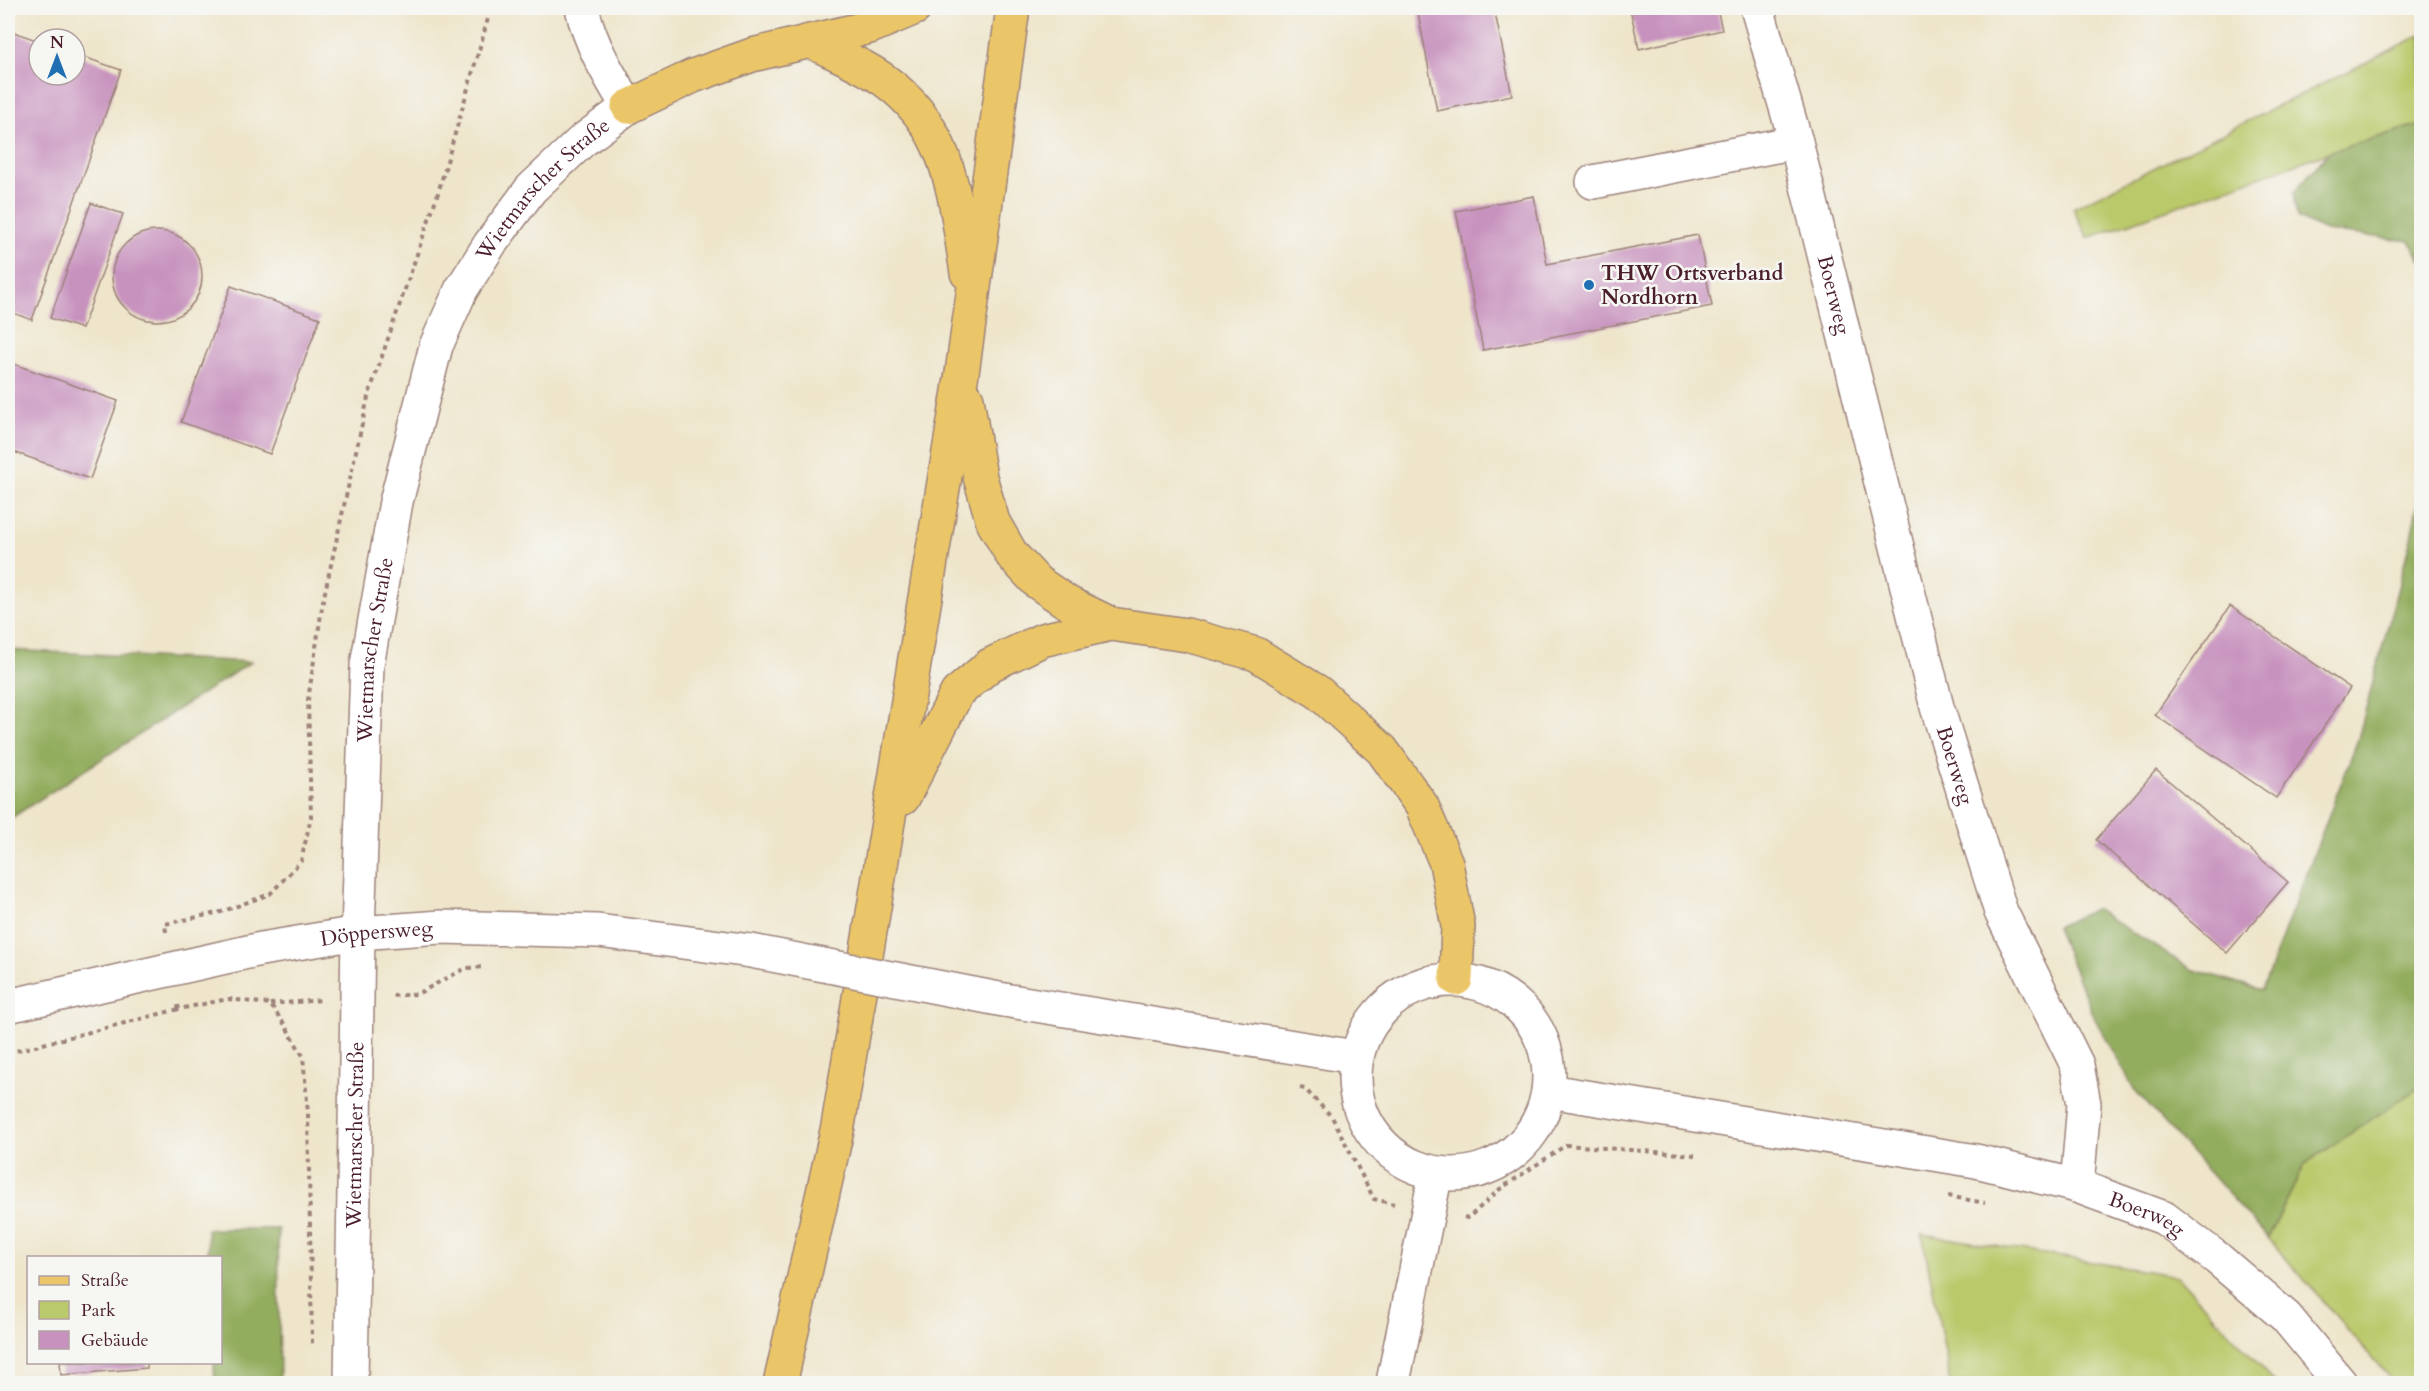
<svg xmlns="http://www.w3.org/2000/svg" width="2429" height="1391" font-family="Cardo,serif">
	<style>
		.green { fill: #bac96b; stroke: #82744b; stroke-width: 1.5 }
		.forest { fill: #93ad5f; stroke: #6e6645; stroke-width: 1.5 }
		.building { fill: #c792be }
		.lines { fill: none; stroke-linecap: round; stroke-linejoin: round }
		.minor-casing { stroke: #9c827a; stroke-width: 36 }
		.major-casing { stroke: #9c827a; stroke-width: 36 }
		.path { stroke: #9c827a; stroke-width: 4; stroke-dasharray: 4.5 4.5; stroke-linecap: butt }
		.minor { stroke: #fff; stroke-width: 33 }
		.major { stroke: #ebc669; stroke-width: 33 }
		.minor-bridge-casing { stroke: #9c827a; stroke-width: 36; stroke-linecap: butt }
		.minor-bridge { stroke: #fff; stroke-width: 33 }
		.poi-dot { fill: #1f6fb2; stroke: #f6f6f2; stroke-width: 2 }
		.labels { text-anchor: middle; stroke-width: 5; stroke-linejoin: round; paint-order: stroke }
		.street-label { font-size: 21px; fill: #4a1f2b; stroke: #f6f6f2 }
		.poi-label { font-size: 21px; font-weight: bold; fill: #4a1f2b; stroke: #f6f6f2; text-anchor: start }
	</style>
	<rect width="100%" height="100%" fill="#f6f6f2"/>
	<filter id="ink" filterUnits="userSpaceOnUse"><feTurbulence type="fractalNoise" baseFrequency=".0167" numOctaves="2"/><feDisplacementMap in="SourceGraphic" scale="12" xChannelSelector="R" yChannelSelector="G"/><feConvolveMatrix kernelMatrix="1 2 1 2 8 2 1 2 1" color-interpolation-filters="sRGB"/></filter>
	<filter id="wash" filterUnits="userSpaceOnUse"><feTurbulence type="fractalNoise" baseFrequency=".008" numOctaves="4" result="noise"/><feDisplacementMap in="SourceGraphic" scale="24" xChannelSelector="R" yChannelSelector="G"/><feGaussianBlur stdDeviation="1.35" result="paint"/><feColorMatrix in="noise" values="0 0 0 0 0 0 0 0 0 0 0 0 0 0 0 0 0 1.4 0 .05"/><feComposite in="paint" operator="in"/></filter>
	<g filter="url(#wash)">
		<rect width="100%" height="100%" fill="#eee5ca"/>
		<g class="green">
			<polygon points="2421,35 2421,124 2329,152 2088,238 2073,208"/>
			<polygon points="2421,1086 2421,1383 2394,1383 2268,1238 2305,1164"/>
			<polygon points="1922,1234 2177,1276 2276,1383 1951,1383"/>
		</g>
		<g class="forest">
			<polygon points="2421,124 2421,260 2410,241 2326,231 2297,218 2294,192 2329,152"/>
			<polygon points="2421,486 2421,1086 2305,1164 2268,1238 2134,1089 2095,1019 2056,927 2095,909 2191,969 2262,990 2358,739 2411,538"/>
			<polygon points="8,650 251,662 8,820"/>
			<polygon points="207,1229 278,1229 280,1383 215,1383 214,1363 220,1362 220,1258 208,1257"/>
		</g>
		<g id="blocks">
			<g class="building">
				<polygon points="1443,8 1494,8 1512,95 1437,111 1418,13"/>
				<polygon points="1630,8 1717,8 1722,30 1639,49"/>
				<polygon points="8,30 39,41 39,75 75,75 75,54 121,70 32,320 8,311"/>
				<polygon points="1534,196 1547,264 1698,235 1712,306 1483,350 1456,211"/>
				<polygon points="91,203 123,214 82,329 50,318"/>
				<circle cx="157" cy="276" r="45"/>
				<polygon points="231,286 320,318 270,454 181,422"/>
				<polygon points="8,362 118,401 90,479 8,450"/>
				<polygon points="2230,606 2350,688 2276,798 2155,715"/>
				<polygon points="2156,770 2288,882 2227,953 2096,840"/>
				<polygon points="60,1362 147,1362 147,1368 61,1375"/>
			</g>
		</g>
	</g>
	<g filter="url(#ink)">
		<use href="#blocks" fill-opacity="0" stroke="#9c827a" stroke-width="1.5"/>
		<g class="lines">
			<defs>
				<g id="minor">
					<path id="s1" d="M1757,8l39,134 141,565 64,205 76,153 7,39 -7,82"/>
					<polyline points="1593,182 1796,142"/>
					<circle cx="1452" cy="1077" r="97"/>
					<polyline points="1004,1000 1355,1057"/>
					<path id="s2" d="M8,1006l253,-57 97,-16 83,-6 157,4 153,20"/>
					<path id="s3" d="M1549,1091l427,70 101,25 87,32 54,41 68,58 55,67"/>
					<polyline points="1393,1382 1436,1173"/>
					<path id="s4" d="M351,1384l7,-451 9,-268 29,-163 40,-156 25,-56 29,-46 41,-55 51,-48 46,-34c-19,-32 -38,-63 -46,-99"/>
				</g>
				<g id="major">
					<path d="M810,41c24,12 52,23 74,39 67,47 71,118 83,193"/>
					<polyline points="628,107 693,76 752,55 870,27 915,8"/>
					<polyline points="967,399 980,477 993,522 1012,555 1037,582 1068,603 1111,624 1187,635 1256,654 1318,692 1382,750 1422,806 1446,863 1458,926 1456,979"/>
					<polyline points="903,798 957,693 990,665 1042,640 1111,624"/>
					<polyline points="780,1384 838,1126 962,373 1013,8"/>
				</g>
			</defs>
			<use href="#minor" class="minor-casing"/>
			<use href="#major" class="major-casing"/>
			<g class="path">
				<polyline points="166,932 165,924 221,912 270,894 301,861 311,817 308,700 323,601 368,397 438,193 491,8"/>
				<polyline points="393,996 417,994 466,968 484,967"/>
				<polyline points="270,1004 323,1000"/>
				<polyline points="178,1005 179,1009 228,999 270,1004 285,1025 303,1056 308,1113 312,1344"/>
				<polyline points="8,1053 179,1009"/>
				<polyline points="1300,1088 1305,1089 1332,1117 1374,1199 1394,1204"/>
				<polyline points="1948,1196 1985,1203"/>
				<polyline points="1464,1217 1468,1218 1500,1189 1566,1145 1695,1155"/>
			</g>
			<use href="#minor" class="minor"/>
			<use href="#major" class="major"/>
			<defs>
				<polyline id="minor-bridge" points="751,951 1004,1000"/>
			</defs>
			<use href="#minor-bridge" class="minor-bridge-casing"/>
			<use href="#minor-bridge" class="minor-bridge"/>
		</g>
	</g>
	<circle class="poi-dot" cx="1589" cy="285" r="6"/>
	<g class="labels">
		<g class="street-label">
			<text dy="7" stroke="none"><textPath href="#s4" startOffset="1238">Wietmarscher Straße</textPath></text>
			<text dy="7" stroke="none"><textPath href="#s1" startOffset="297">Boerweg</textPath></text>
			<text dy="7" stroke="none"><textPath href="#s4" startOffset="735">Wietmarscher Straße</textPath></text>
			<text dy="7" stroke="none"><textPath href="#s1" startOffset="783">Boerweg</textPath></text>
			<text dy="7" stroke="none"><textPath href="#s2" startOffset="376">Döppersweg</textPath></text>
			<text dy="7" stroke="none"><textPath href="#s4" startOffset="249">Wietmarscher Straße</textPath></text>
			<text dy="7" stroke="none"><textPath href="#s3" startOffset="612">Boerweg</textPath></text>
		</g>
		<g class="poi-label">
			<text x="1601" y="280">THW Ortsverband<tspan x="1601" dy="24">Nordhorn</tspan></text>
		</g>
	</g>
	<rect width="2429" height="1391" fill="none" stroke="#f6f6f2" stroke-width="30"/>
	<rect x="27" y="1256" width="195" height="108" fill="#f6f6f2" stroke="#b1a0a2" stroke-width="1.5"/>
	<rect x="39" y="1276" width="30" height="9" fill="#ebc669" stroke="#b1a0a2" stroke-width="1.5"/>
	<text x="81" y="1286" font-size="18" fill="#4a1f2b">Straße</text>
	<rect x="39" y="1301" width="30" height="18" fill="#bac96b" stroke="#b1a0a2" stroke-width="1.5"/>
	<text x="81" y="1316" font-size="18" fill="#4a1f2b">Park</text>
	<rect x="39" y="1331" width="30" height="18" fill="#c792be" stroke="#b1a0a2" stroke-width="1.5"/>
	<text x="81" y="1346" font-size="18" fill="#4a1f2b">Gebäude</text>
	<g transform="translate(57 57)"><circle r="28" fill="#f6f6f2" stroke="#b1a0a2" stroke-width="1.5"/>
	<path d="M0-4.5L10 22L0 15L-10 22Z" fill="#1f6fb2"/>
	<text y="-9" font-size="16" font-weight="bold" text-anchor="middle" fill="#4a1f2b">N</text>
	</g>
</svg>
